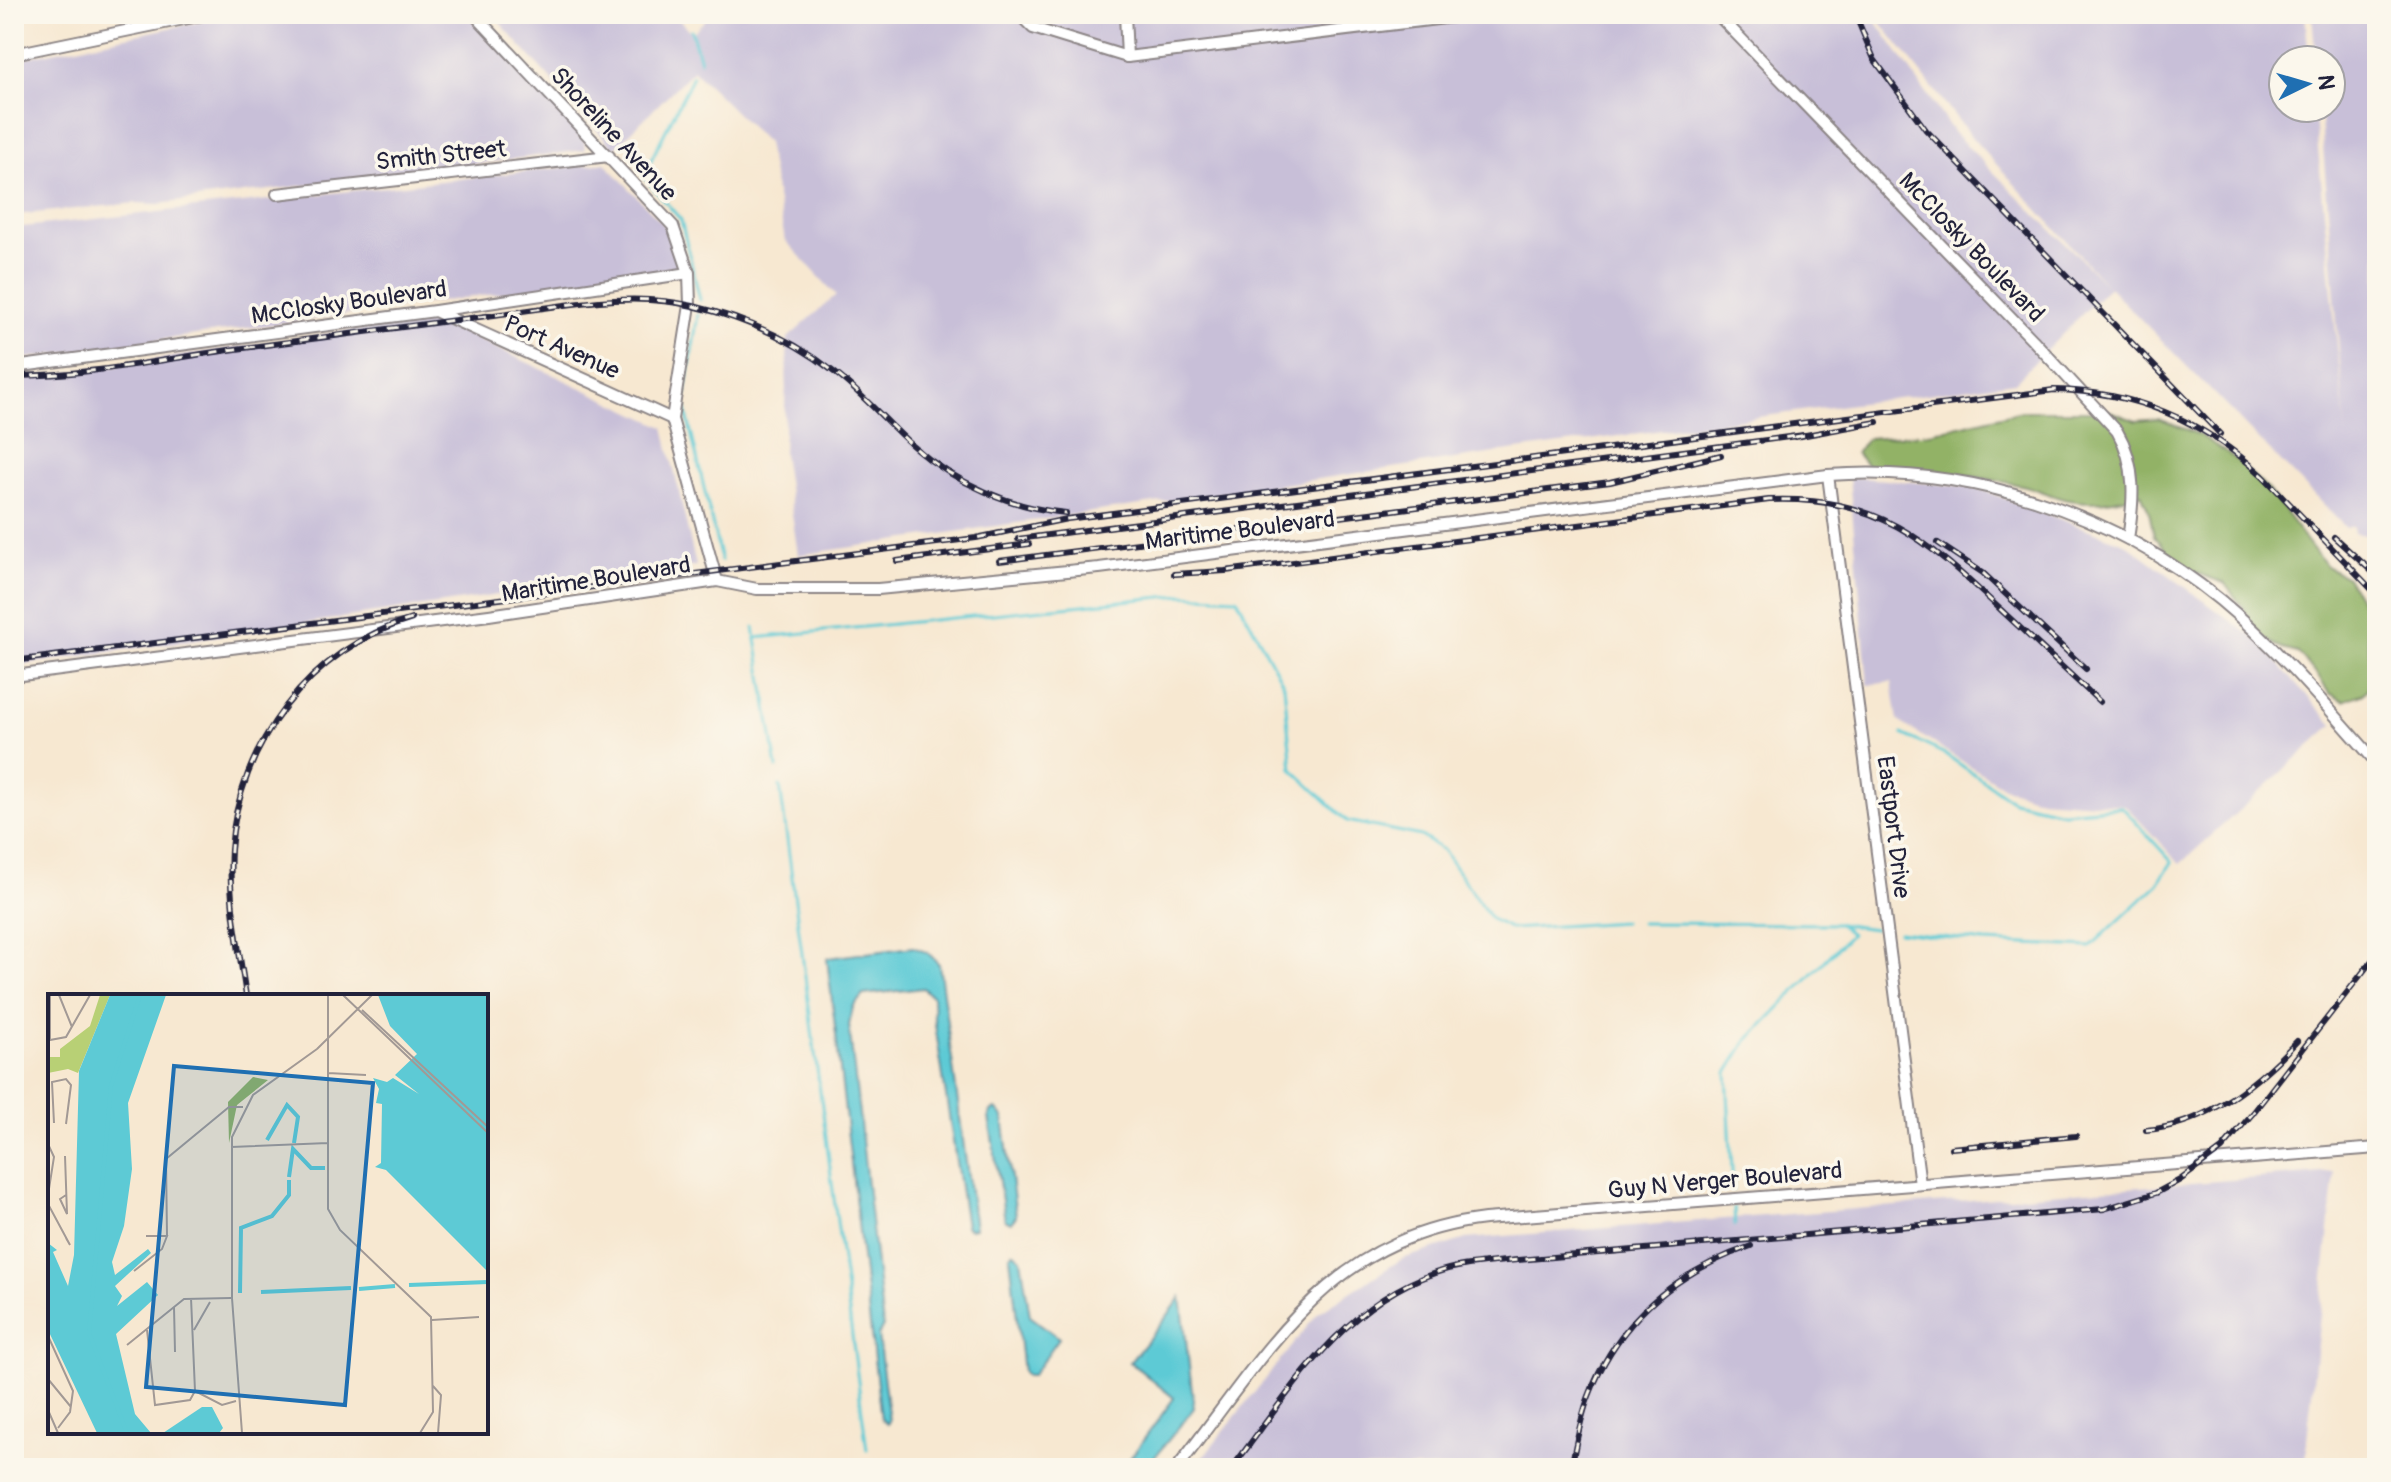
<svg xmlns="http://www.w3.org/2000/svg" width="2391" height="1482" font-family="Pangolin,sans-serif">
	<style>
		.industrial { fill: #c8bfd8 }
		.forest { fill: #92b266; stroke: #5a6a50; stroke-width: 2 }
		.water { fill: #5dcad5; stroke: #407688; stroke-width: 2 }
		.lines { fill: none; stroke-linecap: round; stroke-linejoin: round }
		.stream { stroke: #5dcad5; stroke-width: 3 }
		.minor-casing { stroke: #8c8586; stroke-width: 14 }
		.minor { stroke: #fff; stroke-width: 10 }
		.rail-casing { stroke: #22223b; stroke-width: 6 }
		.rail { stroke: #fbf7ec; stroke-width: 3; stroke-dasharray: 9; stroke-linecap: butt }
		.labels { text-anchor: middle; stroke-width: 7; stroke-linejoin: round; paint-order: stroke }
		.street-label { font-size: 24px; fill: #22223b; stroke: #fbf7ec }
		.inset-river { fill: none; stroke: #5dcad5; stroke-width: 4 }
		.inset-road { fill: none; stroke: #a29995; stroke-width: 2 }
		.view { fill: #1f6fb2; fill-opacity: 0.15; stroke: #1f6fb2; stroke-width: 4 }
		.inset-edge { fill: none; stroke: #22223b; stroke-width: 4 }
	</style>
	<rect width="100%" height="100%" fill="#fbf7ec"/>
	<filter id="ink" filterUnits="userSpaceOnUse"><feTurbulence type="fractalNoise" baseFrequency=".0125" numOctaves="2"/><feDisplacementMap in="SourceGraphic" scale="16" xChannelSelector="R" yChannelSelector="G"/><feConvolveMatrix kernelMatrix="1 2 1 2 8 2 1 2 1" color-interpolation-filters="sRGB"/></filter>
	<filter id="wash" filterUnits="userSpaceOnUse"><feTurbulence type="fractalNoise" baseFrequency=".006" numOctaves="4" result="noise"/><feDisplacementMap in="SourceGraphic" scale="32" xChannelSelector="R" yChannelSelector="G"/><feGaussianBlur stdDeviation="1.8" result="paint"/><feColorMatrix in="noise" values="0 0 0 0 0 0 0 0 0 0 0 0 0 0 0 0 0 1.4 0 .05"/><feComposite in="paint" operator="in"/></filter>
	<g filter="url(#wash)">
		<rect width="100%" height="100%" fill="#f7e8d1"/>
		<g class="industrial">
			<polygon points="238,14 467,14 584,137 585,150 158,204 136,203 14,215 14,60"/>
			<polygon points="492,14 673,14 692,33 711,14 1871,14 1954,133 2108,286 1974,140 1874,14 2305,14 2309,60 2283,60 2283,108 2314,108 2346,438 2320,108 2331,108 2331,60 2316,60 2312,14 2377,14 2377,537 2354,533 2353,526 2346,528 2109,287 2015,382 1495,453 798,555 783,453 788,338 836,295 785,240 767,143 693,70 614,149"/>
			<polygon points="605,163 662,223 671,239 678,269 28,358 14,358 14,228"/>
			<polygon points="433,318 664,427 696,566 14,666 14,381"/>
			<polygon points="1849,477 1974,487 2127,544 2258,641 2333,725 2180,864 2125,805 2040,799 2004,787 1898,721 1892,682 1868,685"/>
			<polygon points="2335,1172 2304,1468 1194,1468 1318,1313 1402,1259 1466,1239"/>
		</g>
		<path class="forest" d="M2022,411h88l26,10 23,-2 41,16 34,23 34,32 58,76 21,11 17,30 9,74 -9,12 -20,8 -15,-8 -12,-18 -19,-22 -16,-4 -26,-16 -13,-26 -19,-24 -30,-11 -23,-18 -17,-18 -5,-25 -8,-18c-24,8 -48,12 -73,7 -16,-3 -31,-12 -47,-15 -50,-9 -102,-19 -153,-18l-12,-14 12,-15 58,-4z"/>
		<g class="water">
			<polygon points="913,947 928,953 939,964 975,1228 970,1229 966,1226 934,1018 933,997 923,988 863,995 853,1007 849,1025 883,1326 878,1336 889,1421 887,1424 881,1419 827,958"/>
			<polygon points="996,1109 1003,1117 1016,1216 1011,1223 1005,1220 989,1117 991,1111"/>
			<polygon points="1013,1252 1021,1259 1030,1316 1059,1338 1032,1376 1026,1376 1023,1372 1010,1256"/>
			<path d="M1181,1297l13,111 -48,60h-23l51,-70 -44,-36c17,-22 35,-41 51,-65z"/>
		</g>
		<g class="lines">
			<g class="stream">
				<polyline points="691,30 700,61"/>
				<polyline points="693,76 643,176 681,220 700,300"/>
				<polyline points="698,315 684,402 721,561"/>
				<polyline points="754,627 777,768"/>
				<polyline points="755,638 1182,595 1237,598 1284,685 1292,769 1347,821 1421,836 1443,850 1491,919 1511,929 1623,922"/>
				<polyline points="780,786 867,1450"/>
				<polyline points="1641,923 1839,924 1851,934 1746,1042 1727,1073 1733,1190"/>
				<polyline points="1839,924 1875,929"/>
				<polyline points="1899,932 1985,942 2090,947 2158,884 2172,862 2122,807 2063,812 2013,801 1945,754 1902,734"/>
				<polyline points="1734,1208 1735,1225"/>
				<polyline points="866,1468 866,1466"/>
			</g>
		</g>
	</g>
	<g filter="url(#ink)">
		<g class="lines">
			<defs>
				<g id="minor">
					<polyline points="474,14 673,226 689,273 690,305 672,419 717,581"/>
					<polyline points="1019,14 1033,28 1127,57 1125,14"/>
					<path d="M1717,14l316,326 84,91c20,34 17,70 11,108"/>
					<polyline points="14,54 208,14"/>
					<polyline points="1127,57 1478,14"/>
					<polyline points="277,194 609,156"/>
					<polyline points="437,312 672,419"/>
					<polyline points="14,367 435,311 689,273"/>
					<polyline points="1828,475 1920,1184"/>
					<path d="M14,676l475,-61 228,-34 40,8h121l221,-21 729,-93c140,-11 284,37 392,125 58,48 107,107 157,163"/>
					<path d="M1177,1468c90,-115 149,-230 308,-249l892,-71"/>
				</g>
			</defs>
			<use href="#minor" class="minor-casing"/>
			<use href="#minor" class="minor"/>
			<defs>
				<g id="rail">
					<polyline points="1855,14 1874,59 1926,130 2220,434"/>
					<path d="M14,376c74,0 149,-17 222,-27 86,-12 172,-23 258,-34 65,-8 134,-25 199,-9 51,12 99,33 141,66 29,22 52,50 79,74 42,37 99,62 153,67"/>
					<polyline points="1795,437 1877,422"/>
					<polyline points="2334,537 2377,576"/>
					<polyline points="1018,539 1804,435"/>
					<polyline points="1938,543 1983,573 2086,669"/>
					<polyline points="897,561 1029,544"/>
					<polyline points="999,561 1610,482 1721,455"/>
					<path d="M1174,574l51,-3 544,-71c110,-4 156,39 231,109 33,31 67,62 100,93"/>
					<path d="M14,661l962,-123 91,-19 987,-129c81,1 150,31 209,86l114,119"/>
					<path d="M246,996c-7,-48 -18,-98 -15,-146 7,-105 79,-202 181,-231"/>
					<path d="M2146,1130c60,-5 111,-46 151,-89"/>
					<polyline points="1951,1148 2076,1136"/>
					<path d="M1232,1468c57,-75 109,-163 203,-195 19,-7 40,-9 60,-11l609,-53 52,-16 24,-13 42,-31 31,-36 124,-159"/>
					<path d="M1571,1468c5,-24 9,-49 18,-72 29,-76 87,-124 162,-150"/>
				</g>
			</defs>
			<use href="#rail" class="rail-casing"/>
			<use href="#rail" class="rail"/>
		</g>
	</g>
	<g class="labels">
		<g class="street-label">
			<text transform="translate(614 134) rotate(47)" y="8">Shoreline Avenue</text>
			<text transform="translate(441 155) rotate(-6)" y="8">Smith Street</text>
			<text transform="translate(1972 247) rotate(46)" y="8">McClosky Boulevard</text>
			<text transform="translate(349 302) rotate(-8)" y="8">McClosky Boulevard</text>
			<text transform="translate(562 347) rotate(24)" y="8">Port Avenue</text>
			<text transform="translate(1240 530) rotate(-7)" y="8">Maritime Boulevard</text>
			<text transform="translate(596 579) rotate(-9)" y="8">Maritime Boulevard</text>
			<text transform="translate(1894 827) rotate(83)" y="8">Eastport Drive</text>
			<text transform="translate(1725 1180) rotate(-5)" y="8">Guy N Verger Boulevard</text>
		</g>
	</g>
	<g transform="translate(48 994)">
		<rect width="440" height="440" fill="#f7e8d1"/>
		<path d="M52,1h10l-32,78 -10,-4 -20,4v-16h12v-8l30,-23z" fill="#b8d075"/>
		<path d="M205,83l15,3 -31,25 -8,38 -1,-41z" fill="#92b266"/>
		<path d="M62,1h56l-38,108 4,66 -8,57 -12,36 3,13 33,-26 3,4 -36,33 7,10 -5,10 30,-24 11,13 -42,39 19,80 16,19h-54l-49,-103v-87l9,7 -4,2 15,34 6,-31 5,-184zM330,1h110v277l-102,-102 -11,-3 6,-4 1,-59 -6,-1 3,-14 -6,-11 14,4 6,-4 26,16 -24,-19 22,-21 -27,-28zM154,413h10l11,21 -4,5h-56z" fill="#5dcad5"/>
		<path class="inset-river" d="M219,146l20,-35 11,12 -4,26M241,183l4,-28 18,19h14M361,291l79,-3M311,295l36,-3M213,298l90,-4M192,299l1,-65 31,-12 17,-21v-15M79,439l-38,-100 22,-247 29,-91"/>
		<path class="inset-road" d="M2,1v45l16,-3 24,-42M11,1l13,32M280,1v214l12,21 91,87 2,95 -13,21M295,1l145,138M314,16l126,117M269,55l55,-54M280,79l38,2M6,129l-2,-41 14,-3 5,6 -5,39M0,150l6,13 -6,38M183,153l97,-4M17,162l2,58 -7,-15 6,-4M0,210l22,41 -4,-7M119,242l-1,-77 63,-52h14M86,277l28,-22 5,-13h-21M143,304l4,93M126,313l1,45M384,326l47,-3M99,336l8,75 35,-5 5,-9M146,336l16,-28M0,342l25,55 -3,21 -12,16M79,351l57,-46 47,-1M0,385l23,28M385,392l8,9 -3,38M147,397l27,14 14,-4M0,416l10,23M194,439l-10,-135v-161l21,-42 64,-46"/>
		<path class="view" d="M126,72l199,17 -28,322 -199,-18z"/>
		<rect width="440" height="440" class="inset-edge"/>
	</g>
	<rect width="2391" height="1482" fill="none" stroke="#fbf7ec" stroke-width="48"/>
	<g transform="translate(2307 84) rotate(85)"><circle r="38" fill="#fbf7ec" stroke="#a4a2a5" stroke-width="2"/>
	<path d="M0-6L14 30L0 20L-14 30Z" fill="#1f6fb2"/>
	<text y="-12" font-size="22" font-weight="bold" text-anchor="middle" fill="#22223b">N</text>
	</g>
</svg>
